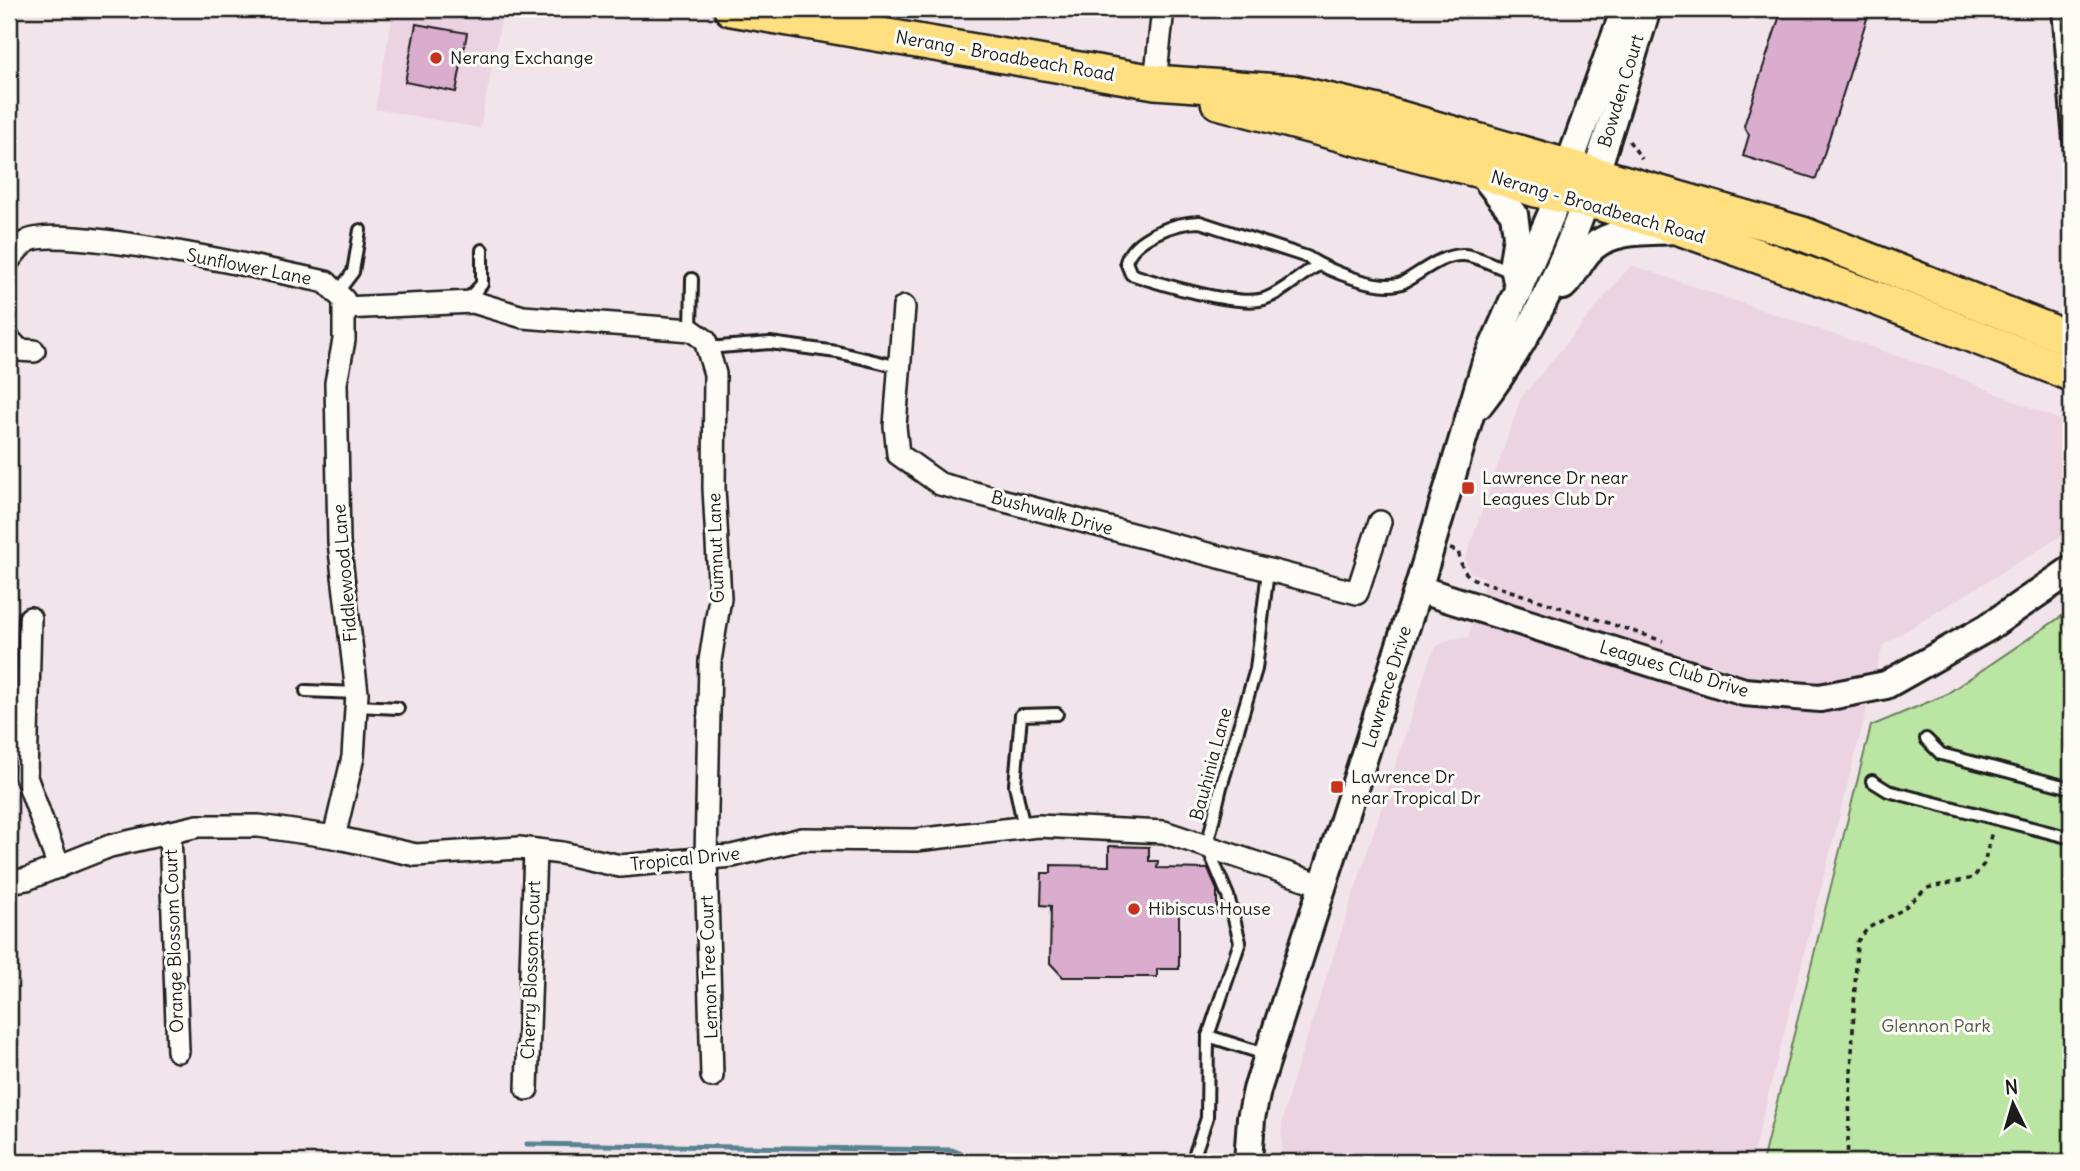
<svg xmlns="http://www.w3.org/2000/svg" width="2080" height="1171" font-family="Delius,sans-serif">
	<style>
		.built { fill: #ebd3e2 }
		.green { fill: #bbe5a2; stroke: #6c805f; stroke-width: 2 }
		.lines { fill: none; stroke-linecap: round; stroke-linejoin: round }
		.stream { stroke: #598393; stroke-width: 5 }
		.building { fill: #daacce; stroke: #1c1c1c; stroke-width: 2 }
		.service-casing { stroke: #1c1c1c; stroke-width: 16 }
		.minor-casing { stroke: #1c1c1c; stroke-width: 26 }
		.tertiary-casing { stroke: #1c1c1c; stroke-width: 32 }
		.primary-casing { stroke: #1c1c1c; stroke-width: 38 }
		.path { stroke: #1c1c1c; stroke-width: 3.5; stroke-dasharray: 5 5; stroke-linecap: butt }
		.service { stroke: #fdfcf7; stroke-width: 10 }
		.minor { stroke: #fdfcf7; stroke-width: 21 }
		.tertiary { stroke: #fdfcf7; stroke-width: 26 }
		.primary { stroke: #ffdf80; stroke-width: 33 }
		.poi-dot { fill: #c8321e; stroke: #fdfcf7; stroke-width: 2.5 }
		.labels { text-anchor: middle; stroke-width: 6; stroke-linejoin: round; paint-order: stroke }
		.street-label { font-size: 18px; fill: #1c1c1c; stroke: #fdfcf7 }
		.poi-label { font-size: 18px; fill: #1c1c1c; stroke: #fdfcf7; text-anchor: start }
		.park-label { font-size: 18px; fill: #4c5844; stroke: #fdfcf7 }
	</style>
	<rect width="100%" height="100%" fill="#f2e4eb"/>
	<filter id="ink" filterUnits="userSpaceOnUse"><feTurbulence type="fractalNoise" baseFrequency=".0143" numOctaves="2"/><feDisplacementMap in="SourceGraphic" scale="14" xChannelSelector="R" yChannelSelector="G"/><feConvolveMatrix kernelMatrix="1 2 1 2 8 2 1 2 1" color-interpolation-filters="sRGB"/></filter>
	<g filter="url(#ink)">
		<g class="built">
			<polygon points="394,9 462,9 502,16 480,128 375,109"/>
			<polygon points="1631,265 1953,375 2071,425 2071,530 1883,645 1751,1162 1281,1162 1282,1123 1289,1093 1430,658 1437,646 1451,639 1468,637 1486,578 1470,572 1465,560 1521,398"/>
		</g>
		<polygon class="green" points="2071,610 2071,1162 1762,1162 1871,726 1945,695"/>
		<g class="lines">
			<polyline class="stream" points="527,1144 952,1150 967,1156 969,1162"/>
		</g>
		<g class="building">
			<polygon points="1782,9 1870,9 1816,179 1743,156 1749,135 1744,126"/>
			<polygon points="416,24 467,33 456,92 405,82"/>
			<polygon points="1109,846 1149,847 1149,861 1158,861 1157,868 1208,869 1217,890 1217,913 1179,913 1179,969 1157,969 1157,977 1063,977 1050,963 1051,906 1041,905 1042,873 1051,873 1051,865 1109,866"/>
		</g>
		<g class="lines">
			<defs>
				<g id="service">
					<polyline points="2058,9 2071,164"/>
					<path d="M1319,265c-19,9 -34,27 -55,34 -27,8 -104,-15 -133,-25l-5,-12c7,-25 51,-40 74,-40l107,35c20,13 74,36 97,25 18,-10 37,-27 58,-27 12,-1 38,13 51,18"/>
					<polyline points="337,293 353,272 360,230"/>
					<polyline points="467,300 482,284 482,250"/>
					<polyline points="691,330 692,279"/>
					<polyline points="707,348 770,343 837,352 899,367"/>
					<polyline points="306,691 357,693"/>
					<polyline points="357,706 398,708"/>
					<polyline points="1926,739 1941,754 2071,788"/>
					<polyline points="1872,781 1888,791 2071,838"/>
					<polyline points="1024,828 1015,785 1021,715 1057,714"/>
					<polyline points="1208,1036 1268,1055"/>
					<polyline points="1188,1162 1194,1156 1207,1118 1208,1036 1240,942 1228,896 1207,846 1221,787 1256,669 1268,571"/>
				</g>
				<g id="minor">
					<polyline points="1155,82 1163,9"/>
					<path d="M9,260c5,-6 12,-16 19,-19 31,-18 252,31 298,41l18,18v40l-8,43 3,159 18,151 -4,64 -19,80"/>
					<polyline points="904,307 895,426 898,454 940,484 1357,593 1380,522"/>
					<polyline points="344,308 473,302 523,317 691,330 705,340 715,374 714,488 720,598 710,661 706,858 712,1076"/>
					<polyline points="9,339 19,350 34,351"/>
					<polyline points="30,618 26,777 59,867"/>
					<polyline points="170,832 178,1051"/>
					<polyline points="9,882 27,879 110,846 198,826 259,826 334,837 416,855 519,848 562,853 620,866 732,856 802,839 916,840 1038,826 1164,832 1322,885"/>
					<polyline points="527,1089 535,850"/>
				</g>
				<g id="tertiary">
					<polyline points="1480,171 1514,214 1517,236 1513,262 1519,291"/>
					<path d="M1563,286c12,-10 17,-29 30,-39 21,-18 54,-15 80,-17"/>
					<path d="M1479,405c90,-115 125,-260 168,-396"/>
					<polyline points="1418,589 1744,692 1820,698 1886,685 1987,628 2071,570"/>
					<polyline points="1248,1162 1251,1118 1257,1090 1418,589 1485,365 1551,215 1625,9"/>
				</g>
				<g id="primary">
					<polyline points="731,9 1155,82 1293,92 1383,113 1803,234 2071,339"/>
					<polyline points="1218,102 1480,171 1536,190 1601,204 1682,229 1878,299 2071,374"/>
				</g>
			</defs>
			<use href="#service" class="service-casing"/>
			<use href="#minor" class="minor-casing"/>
			<use href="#tertiary" class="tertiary-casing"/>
			<use href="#primary" class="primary-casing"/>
			<g class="path">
				<polyline points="1629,141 1642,159"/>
				<polyline points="1450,549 1458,551 1463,570 1471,578 1663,641"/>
				<polyline points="1847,1162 1857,942 1868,928 1902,910 1927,888 1973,878 1984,864 1992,831"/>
			</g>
			<use href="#service" class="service"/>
			<use href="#minor" class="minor"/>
			<use href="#tertiary" class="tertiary"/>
			<use href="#primary" class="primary"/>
		</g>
	</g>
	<g class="poi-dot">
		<circle cx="436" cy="58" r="7"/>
		<rect x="1461" y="481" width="14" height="14" rx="3.5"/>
		<rect x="1330" y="780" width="14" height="14" rx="3.5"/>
		<circle cx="1134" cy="909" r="7"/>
	</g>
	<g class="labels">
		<g class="street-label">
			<text transform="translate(1005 56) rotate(10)" y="6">Nerang - Broadbeach Road</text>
			<text transform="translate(1621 91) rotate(-73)" y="6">Bowden Court</text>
			<text transform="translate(1598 207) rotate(16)" y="6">Nerang - Broadbeach Road</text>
			<text transform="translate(249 267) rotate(11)" y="6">Sunflower Lane</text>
			<text transform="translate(1052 513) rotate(15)" y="6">Bushwalk Drive</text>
			<text transform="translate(716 548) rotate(-92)" y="6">Gumnut Lane</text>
			<text transform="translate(345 573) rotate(-95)" y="6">Fiddlewood Lane</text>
			<text transform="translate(1674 669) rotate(17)" y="6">Leagues Club Drive</text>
			<text transform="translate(1387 687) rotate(-73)" y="6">Lawrence Drive</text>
			<text transform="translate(1211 764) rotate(-75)" y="6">Bauhinia Lane</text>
			<text transform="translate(685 859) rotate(-6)" y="6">Tropical Drive</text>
			<text transform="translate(174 941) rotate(-92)" y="6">Orange Blossom Court</text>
			<text transform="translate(709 967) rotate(-92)" y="6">Lemon Tree Court</text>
			<text transform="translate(531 970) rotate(-88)" y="6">Cherry Blossom Court</text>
		</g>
		<g class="poi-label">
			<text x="450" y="64">Nerang Exchange</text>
			<text x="1482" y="484">Lawrence Dr near<tspan x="1482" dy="21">Leagues Club Dr</tspan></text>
			<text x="1351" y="783">Lawrence Dr<tspan x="1351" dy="21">near Tropical Dr</tspan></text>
			<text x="1148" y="915">Hibiscus House</text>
		</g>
		<g class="park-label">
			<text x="1936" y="1032">Glennon Park</text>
		</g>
	</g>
	<rect width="2080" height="1171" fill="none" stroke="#fdfcf7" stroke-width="35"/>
	<rect x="18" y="18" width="2045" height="1136" fill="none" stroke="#1c1c1c" stroke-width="2.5" filter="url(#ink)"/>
	<g transform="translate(2013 1104) rotate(355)" stroke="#fdfcf7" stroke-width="5" paint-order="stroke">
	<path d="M0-5L12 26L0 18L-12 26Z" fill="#1c1c1c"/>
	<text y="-10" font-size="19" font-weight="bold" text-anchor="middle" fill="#1c1c1c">N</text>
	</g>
</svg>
